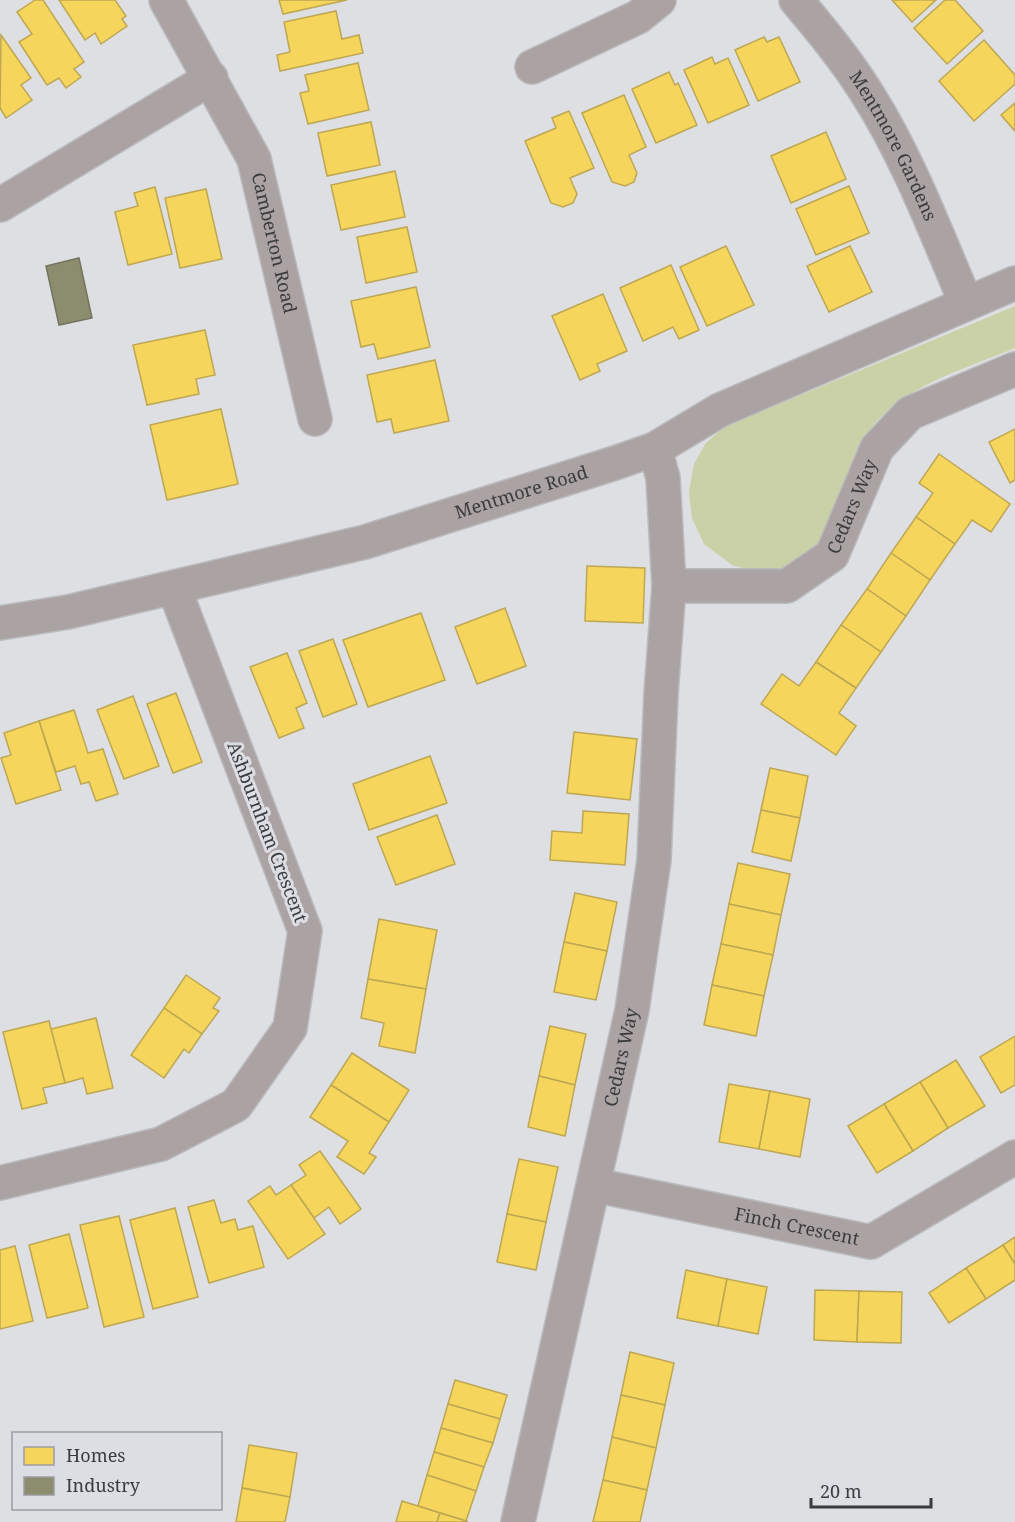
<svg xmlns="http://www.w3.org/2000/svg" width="1015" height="1522" font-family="'Noto Serif',serif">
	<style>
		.green { fill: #cbd1a7 }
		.homes { fill: #f6d55c; stroke: #bea753; stroke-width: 1.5 }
		.industry { fill: #8c8c6e; stroke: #73745f; stroke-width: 1.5 }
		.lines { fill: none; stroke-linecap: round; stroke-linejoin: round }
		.minor-casing { stroke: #babbbd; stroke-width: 36 }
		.minor { stroke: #aba2a3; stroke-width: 33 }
		.labels { text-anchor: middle; stroke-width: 6; stroke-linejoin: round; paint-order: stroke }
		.street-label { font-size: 18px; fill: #3a3b3d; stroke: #dcdee3 }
	</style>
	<rect width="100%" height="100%" fill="#dddfe2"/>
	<path class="green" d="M1015,306v42c-62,26 -134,43 -162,111 -10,24 -14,51 -25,75 -6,12 -24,27 -34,37l-29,3 -33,-9 -28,-21 -12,-26 -3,-26 5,-28 11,-20 19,-17z"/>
	<g class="homes">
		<polygon points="35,0 43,0 84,62 74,69 81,77 66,88 59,78 47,85 19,42 32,34 17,12"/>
		<polygon points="59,0 115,0 126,16 122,19 127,26 101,44 95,33 85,40"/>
		<polygon points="279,0 347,0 283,14"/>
		<polygon points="892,0 936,0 912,22"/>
		<polygon points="945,0 955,0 983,31 947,64 914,28"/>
		<polygon points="336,11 342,39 359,35 363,53 280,71 277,55 290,52 284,22"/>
		<polygon points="1,35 31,78 21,85 32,100 6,118 0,108"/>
		<polygon points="764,37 767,42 779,37 800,82 758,101 735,50"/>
		<polygon points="984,40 1015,75 1015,84 974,121 939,81"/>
		<polygon points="712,57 715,64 728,58 749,105 708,123 684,70"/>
		<polygon points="358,63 369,110 308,124 300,93 309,91 305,75"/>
		<polygon points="669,72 675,85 678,83 697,125 656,143 632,89"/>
		<polygon points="624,95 646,147 629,155 637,173 634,182 625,186 612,182 582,113"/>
		<polygon points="1015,103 1015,131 1001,115"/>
		<polygon points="569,111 594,168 570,178 577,194 573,203 563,207 551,203 525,141 556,128 552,118"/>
		<polygon points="371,122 380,165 327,176 318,133"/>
		<polygon points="826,132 846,179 791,203 771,156"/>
		<polygon points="395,171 405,217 341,230 331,185"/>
		<polygon points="849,186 869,233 816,255 796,209"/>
		<polygon points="155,187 172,254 128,265 115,212 138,206 134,193"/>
		<polygon points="206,189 222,259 180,268 165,198"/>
		<polygon points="407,227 417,272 366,283 357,237"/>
		<polygon points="726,246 754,305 707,326 680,267"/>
		<polygon points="850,246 872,292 829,312 807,266"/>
		<polygon points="671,265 699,330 679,339 673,327 643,341 620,288"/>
		<polygon points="416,287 430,347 378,359 374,344 361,347 351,301"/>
		<polygon points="603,294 627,351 597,364 600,371 580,380 552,316"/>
		<polygon points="205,330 215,375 196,379 199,394 147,405 133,345"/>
		<polygon points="435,360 449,421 394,433 391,419 377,422 367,375"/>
		<polygon points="221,409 238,484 167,500 150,425"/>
		<polygon points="1015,429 1015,480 1010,483 989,442"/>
		<polygon points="939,454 1010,504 991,532 972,520 955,544 916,517 933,493 919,483"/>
		<polygon points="916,517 955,544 930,580 891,553"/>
		<polygon points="891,553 930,580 906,616 867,589"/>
		<polygon points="587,566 645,568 643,623 585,621"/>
		<polygon points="867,589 906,616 881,652 841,625"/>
		<polygon points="505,608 526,666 477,684 455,627"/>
		<polygon points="421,613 445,680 368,707 343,640"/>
		<polygon points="841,625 881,652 856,688 816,662"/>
		<polygon points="333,639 357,704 323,717 299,651"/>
		<polygon points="287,653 307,703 296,708 304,728 279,738 250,667"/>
		<polygon points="816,662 856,688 839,713 856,726 836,755 761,704 782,674 799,686"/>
		<polygon points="176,693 202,762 173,773 147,704"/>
		<polygon points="133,696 159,766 124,779 97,710"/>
		<polygon points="74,710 88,753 103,749 118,794 96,801 89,782 81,784 75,766 56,772 39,721"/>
		<polygon points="39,721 61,790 16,804 1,758 11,755 4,733"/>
		<polygon points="574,732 637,739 630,800 567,793"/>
		<polygon points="430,756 447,803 369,830 353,784"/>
		<polygon points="770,768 808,776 800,818 761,810"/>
		<polygon points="761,810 800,818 791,861 752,852"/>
		<polygon points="583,811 629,814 625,865 550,860 552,831 582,833"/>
		<polygon points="437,815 455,864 396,885 377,837"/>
		<polygon points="738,863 790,874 781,915 729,904"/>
		<polygon points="575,893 617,902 607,951 564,942"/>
		<polygon points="729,904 781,915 773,955 721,944"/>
		<polygon points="379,919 437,930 426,989 368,979"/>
		<polygon points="564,942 607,951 596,1000 554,992"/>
		<polygon points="721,944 773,955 764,996 712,985"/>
		<polygon points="186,975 220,998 213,1008 219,1011 202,1034 164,1008"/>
		<polygon points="368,979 426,989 415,1053 379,1046 384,1023 361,1018"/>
		<polygon points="712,985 764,996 756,1036 704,1025"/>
		<polygon points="164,1008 202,1034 189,1053 184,1049 164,1078 131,1055"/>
		<polygon points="96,1018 113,1088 87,1094 83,1078 65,1083 51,1029"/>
		<polygon points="49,1021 65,1083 43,1088 47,1103 22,1109 3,1032"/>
		<polygon points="550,1026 586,1034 575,1085 539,1076"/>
		<polygon points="1015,1036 1015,1085 1001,1093 980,1057"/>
		<polygon points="352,1053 409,1090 389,1122 331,1085"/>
		<polygon points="956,1060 985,1106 948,1128 920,1082"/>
		<polygon points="539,1076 575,1085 565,1136 528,1127"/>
		<polygon points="920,1082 948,1128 913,1151 884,1104"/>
		<polygon points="729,1084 770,1091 759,1149 719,1142"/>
		<polygon points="331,1085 389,1122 369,1153 376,1157 364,1174 337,1157 348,1141 310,1117"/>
		<polygon points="770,1091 810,1099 800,1157 759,1149"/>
		<polygon points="884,1104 913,1151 877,1173 848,1126"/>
		<polygon points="320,1151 361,1209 340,1224 329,1207 314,1218 291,1185 306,1175 299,1165"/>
		<polygon points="519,1159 558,1167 546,1222 507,1214"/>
		<polygon points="291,1185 325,1234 288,1259 248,1201 270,1186 276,1195"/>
		<polygon points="214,1200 221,1223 235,1219 238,1230 253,1226 264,1267 209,1283 188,1207"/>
		<polygon points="175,1208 198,1297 153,1309 130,1220"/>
		<polygon points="507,1214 546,1222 536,1270 497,1262"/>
		<polygon points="119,1216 144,1317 104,1327 80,1225"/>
		<polygon points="69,1234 88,1308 47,1318 29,1245"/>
		<polygon points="1015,1237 1015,1264 1003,1245"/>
		<polygon points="1003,1245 1015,1264 1015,1280 986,1299 966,1268"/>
		<polygon points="15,1246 33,1321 0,1329 0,1250"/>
		<polygon points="966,1268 986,1299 949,1323 929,1293"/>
		<polygon points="686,1270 727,1279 718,1326 677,1318"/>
		<polygon points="727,1279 767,1287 758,1334 718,1326"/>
		<polygon points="815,1290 859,1291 857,1342 814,1340"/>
		<polygon points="859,1291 902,1292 901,1343 857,1342"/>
		<polygon points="630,1352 674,1363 665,1405 621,1395"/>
		<polygon points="455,1380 507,1395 500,1419 448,1404"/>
		<polygon points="621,1395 665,1405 656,1448 612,1437"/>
		<polygon points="448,1404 500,1419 493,1443 441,1428"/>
		<polygon points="441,1428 493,1443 484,1467 434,1452"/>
		<polygon points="612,1437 656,1448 647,1490 603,1480"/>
		<polygon points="249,1445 297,1453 290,1497 242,1488"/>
		<polygon points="434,1452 484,1467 476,1491 427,1475"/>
		<polygon points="427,1475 476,1491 466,1521 418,1506"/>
		<polygon points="603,1480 647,1490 640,1522 593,1522"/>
		<polygon points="242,1488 290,1497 285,1522 236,1522"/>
		<polygon points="402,1501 440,1513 437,1522 396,1522"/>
		<polygon points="440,1513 466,1521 468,1522 437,1522"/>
	</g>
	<polygon class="industry" points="79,258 92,318 59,325 46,266"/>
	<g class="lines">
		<defs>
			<g id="minor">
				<path id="s1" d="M166,0l88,159 61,260"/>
				<path id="s2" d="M796,0c26,31 51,61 72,95 40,63 69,140 98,208"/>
				<polyline points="532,67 638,17 659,0"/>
				<polyline points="0,205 211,78"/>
				<path id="s3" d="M669,586h118l45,-31 45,-107 33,-35 105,-44"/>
				<path id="s4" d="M0,623l68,-11 297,-70 250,-79 40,-14 65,-39 295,-127"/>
				<polyline points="0,1183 161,1144 236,1105 290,1028 305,931 174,588"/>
				<path id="s5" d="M594,1185l277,57 144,-85"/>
				<path id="s6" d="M518,1522l114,-512 22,-150 7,-166 8,-108 -6,-108 -8,-29"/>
			</g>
		</defs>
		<use href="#minor" class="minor-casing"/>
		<use href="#minor" class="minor"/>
	</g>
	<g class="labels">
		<g class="street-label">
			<text dy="6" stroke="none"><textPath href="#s2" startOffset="176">Mentmore Gardens</textPath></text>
			<text dy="6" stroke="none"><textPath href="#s1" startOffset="268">Camberton Road</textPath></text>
			<text dy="6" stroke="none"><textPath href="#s4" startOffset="538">Mentmore Road</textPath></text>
			<text dy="6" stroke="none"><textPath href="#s3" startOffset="225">Cedars Way</textPath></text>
			<text transform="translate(267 832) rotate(69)" y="6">Ashburnham Crescent</text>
			<text dy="6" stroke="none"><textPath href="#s6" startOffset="476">Cedars Way</textPath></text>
			<text dy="6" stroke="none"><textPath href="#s5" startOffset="207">Finch Crescent</textPath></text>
		</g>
	</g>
	<rect x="12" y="1432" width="210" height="78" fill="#dcdee3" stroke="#9b9da1" stroke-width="1.5"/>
	<rect x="24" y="1447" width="30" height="18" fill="#f6d55c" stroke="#9b9da1" stroke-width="1.5"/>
	<text x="66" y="1462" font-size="18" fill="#3a3b3d">Homes</text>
	<rect x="24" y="1477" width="30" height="18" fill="#8c8c6e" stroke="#9b9da1" stroke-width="1.5"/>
	<text x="66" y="1492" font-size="18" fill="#3a3b3d">Industry</text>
	<path d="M811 1498v9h120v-9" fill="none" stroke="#3a3b3d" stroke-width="3"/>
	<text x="820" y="1498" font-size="18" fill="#3a3b3d" stroke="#dcdee3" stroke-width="4.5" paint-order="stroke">20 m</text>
</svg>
